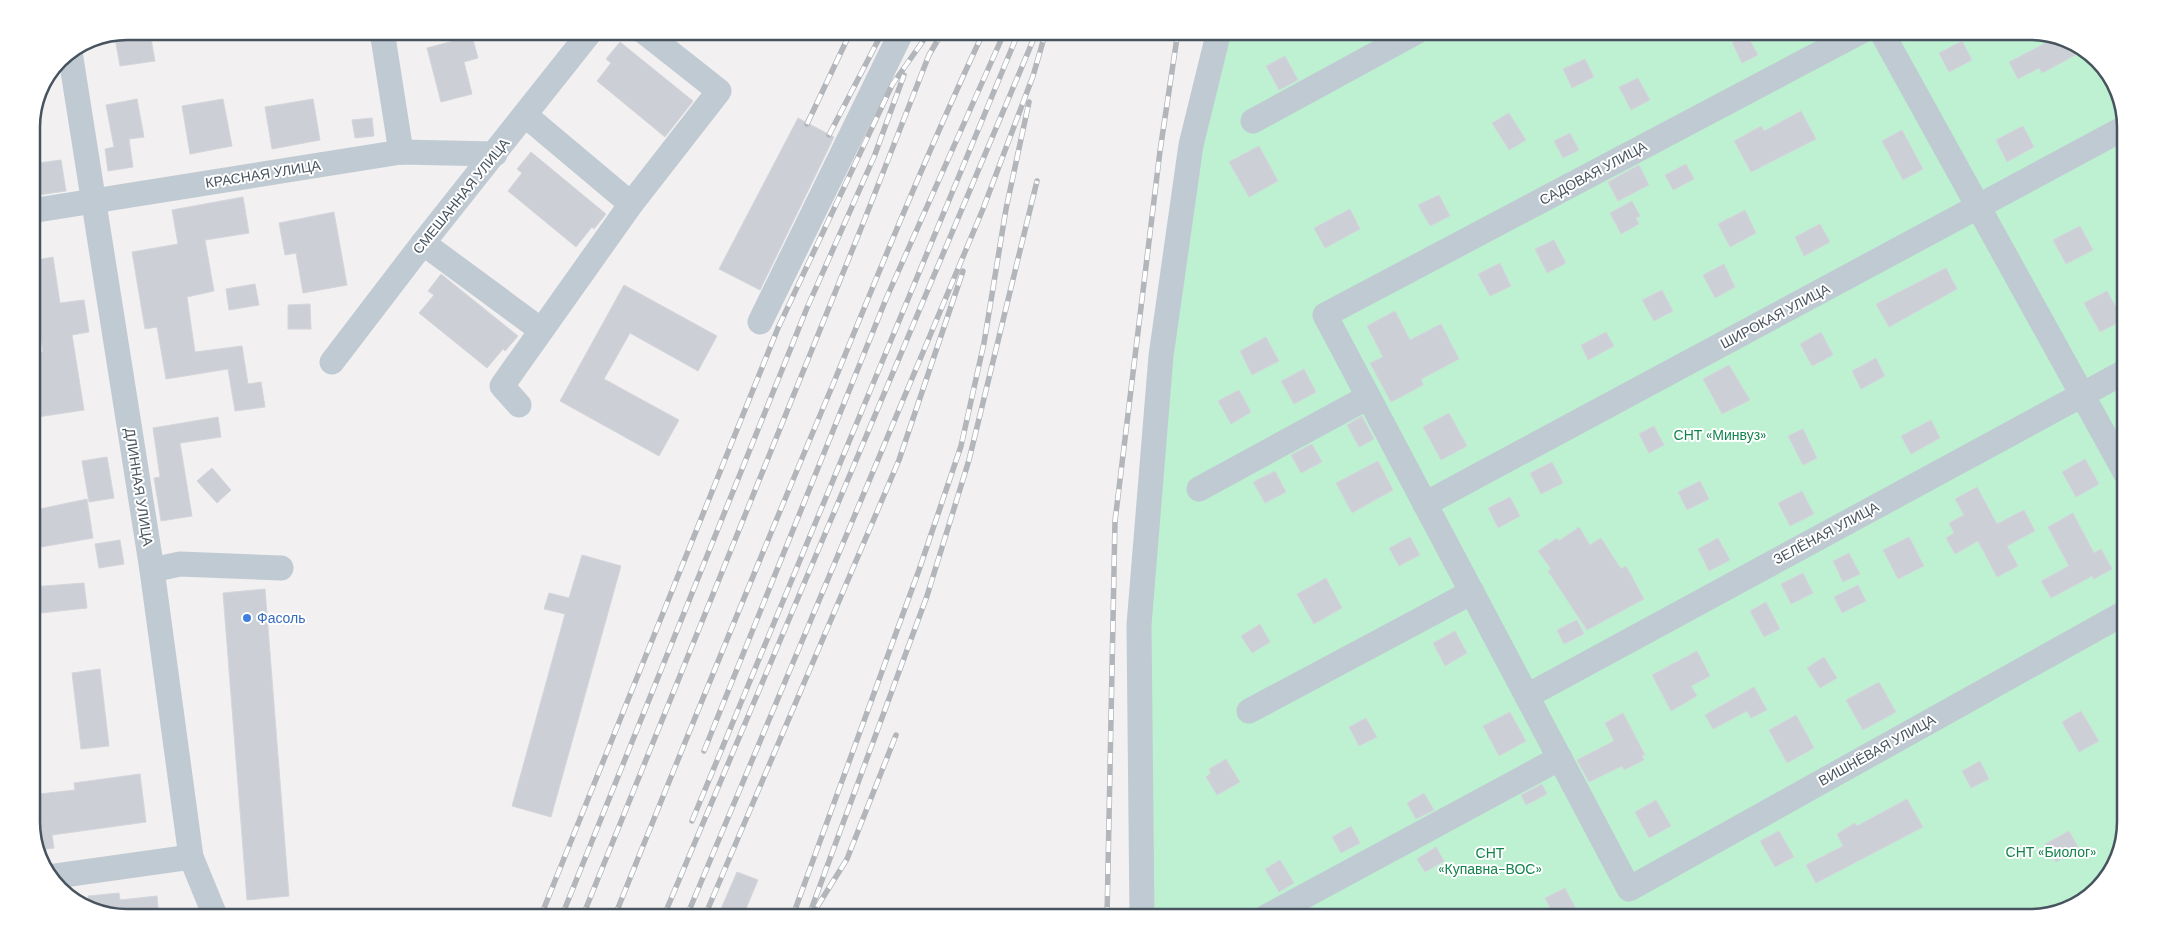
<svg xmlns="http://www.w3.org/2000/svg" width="2157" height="949" font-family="'DM Sans',sans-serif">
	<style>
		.green { fill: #bdf1d2 }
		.building { fill: #cccfd5; stroke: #d4d6dc }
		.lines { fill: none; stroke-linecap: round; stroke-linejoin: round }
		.minor { stroke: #c0cad2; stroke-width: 25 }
		.rail-casing { stroke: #b2b5ba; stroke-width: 5.5 }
		.rail { stroke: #fff; stroke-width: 4; stroke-dasharray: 11; stroke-linecap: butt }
		.shop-dot { fill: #3f7fe0; stroke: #fff; stroke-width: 2 }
		.labels { text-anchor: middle; stroke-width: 4; stroke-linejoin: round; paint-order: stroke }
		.street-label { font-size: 14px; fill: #47535e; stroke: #fff }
		.park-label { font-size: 14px; fill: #14834c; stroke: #fff }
		.shop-label { font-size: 14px; fill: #366cbe; stroke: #fff; text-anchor: start }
		.rim { fill: none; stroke: #47535e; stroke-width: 2.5 }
	</style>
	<rect width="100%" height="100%" fill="#f2f0f0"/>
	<polygon class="green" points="1219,31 2030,31 2067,39 2109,74 2126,121 2126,822 2118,859 2083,901 2030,918 1142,918 1139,625 1161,356"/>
	<g class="building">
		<polygon points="150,33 155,61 120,66 115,38"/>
		<polygon points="1747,35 1758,55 1742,63 1732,42"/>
		<polygon points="472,36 478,58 464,62 472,94 441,102 427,48"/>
		<polygon points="2057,37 2067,39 2083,51 2042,73 2039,68 2018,79 2009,62"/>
		<polygon points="1962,41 1972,60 1949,72 1939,53"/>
		<polygon points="620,42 693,101 665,137 597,81 611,63 606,59"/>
		<polygon points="1285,56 1298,80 1279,90 1266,66"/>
		<polygon points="1585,59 1594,77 1572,88 1563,69"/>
		<polygon points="1638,78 1650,100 1631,110 1619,87"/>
		<polygon points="137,99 144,137 129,139 133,167 108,171 105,149 114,147 106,105"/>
		<polygon points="223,99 232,146 190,154 182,106"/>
		<polygon points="313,99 320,140 272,149 265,107"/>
		<polygon points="1801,111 1816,139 1751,172 1734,141 1761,126 1764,131"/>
		<polygon points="1509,113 1526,140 1509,150 1492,123"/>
		<polygon points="372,118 374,136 355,138 352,120"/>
		<polygon points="798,118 834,137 760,290 719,269"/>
		<polygon points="2023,126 2034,147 2007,162 1996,140"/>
		<polygon points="1902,130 1923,169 1903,180 1882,141"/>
		<polygon points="1570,133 1579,150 1563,158 1554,141"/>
		<polygon points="1259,146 1278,181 1249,197 1229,162"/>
		<polygon points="531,152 606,214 594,229 592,227 576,247 508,191 522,173 517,169"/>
		<polygon points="61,160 66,191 31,196 31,164"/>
		<polygon points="1686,164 1694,179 1673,190 1665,175"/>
		<polygon points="1639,165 1649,185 1618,201 1608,182"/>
		<polygon points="1439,195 1450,216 1430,226 1418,205"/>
		<polygon points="243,197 249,233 205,240 214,291 187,297 195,352 242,346 248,384 261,382 265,407 235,411 228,369 166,379 157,327 145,329 132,252 178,244 172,210"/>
		<polygon points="1632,201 1640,216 1636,218 1639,224 1621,234 1610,213"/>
		<polygon points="1350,209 1360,229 1325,248 1314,228"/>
		<polygon points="1745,210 1756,233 1730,247 1718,224"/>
		<polygon points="334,212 347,285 303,293 296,253 285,255 279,223"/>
		<polygon points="1820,224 1830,242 1804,256 1795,237"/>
		<polygon points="2080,226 2093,250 2066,264 2053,240"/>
		<polygon points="1554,240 1566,263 1547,273 1535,249"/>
		<polygon points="53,257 60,303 84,300 89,332 72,335 84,410 31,418 31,353 43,352 36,306 31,306 31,261"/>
		<polygon points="1500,263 1511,286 1490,296 1478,274"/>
		<polygon points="1724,264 1735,287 1715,298 1703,275"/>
		<polygon points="1946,268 1957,289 1889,327 1876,304"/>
		<polygon points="441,274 518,336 505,351 503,349 487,368 419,313 434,295 428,291"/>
		<polygon points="255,284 259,305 229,310 226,289"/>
		<polygon points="624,285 717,336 698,371 630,333 604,379 679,420 659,456 560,401"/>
		<polygon points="1662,290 1673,311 1654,321 1642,300"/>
		<polygon points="2107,291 2123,320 2100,332 2084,303"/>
		<polygon points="310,304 311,329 288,329 288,305"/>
		<polygon points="1395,311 1410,340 1441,324 1459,359 1421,379 1423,385 1391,402 1370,363 1383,357 1367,326"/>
		<polygon points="1606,332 1614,346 1588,360 1581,345"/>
		<polygon points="1821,332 1833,355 1812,366 1800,344"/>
		<polygon points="1266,337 1279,361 1252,375 1240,351"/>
		<polygon points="1876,358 1885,376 1861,389 1852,371"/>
		<polygon points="1729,365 1750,400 1722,414 1703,379"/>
		<polygon points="1304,369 1316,392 1294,404 1281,381"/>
		<polygon points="1239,390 1251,412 1231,424 1218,401"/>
		<polygon points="1449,413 1467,446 1441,460 1423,427"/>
		<polygon points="1362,416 1374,439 1359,447 1347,425"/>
		<polygon points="218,417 221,437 180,443 192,516 161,521 154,478 160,477 153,428"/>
		<polygon points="1931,420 1940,438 1911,454 1901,436"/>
		<polygon points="1654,426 1664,445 1649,453 1639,434"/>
		<polygon points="1803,429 1817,458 1803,465 1788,436"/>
		<polygon points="1312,444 1322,462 1301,473 1291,455"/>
		<polygon points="107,457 114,498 89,502 82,461"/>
		<polygon points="2085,459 2099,484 2076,497 2062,472"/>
		<polygon points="1378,461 1393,490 1352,513 1336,483"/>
		<polygon points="1552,462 1563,483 1541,494 1530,473"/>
		<polygon points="212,468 231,490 217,503 197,481"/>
		<polygon points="1275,471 1286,492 1265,503 1253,482"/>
		<polygon points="1700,481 1709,499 1687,510 1678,492"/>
		<polygon points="1977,487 1997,524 2024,510 2035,531 2007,546 2018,566 1997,577 1978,541 1955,554 1946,538 1954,533 1949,523 1964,515 1955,499"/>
		<polygon points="1802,491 1814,514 1790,526 1778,503"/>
		<polygon points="1510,497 1520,516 1498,528 1488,508"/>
		<polygon points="87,499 93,538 41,547 35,510"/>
		<polygon points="2073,513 2094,553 2101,549 2112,569 2094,579 2092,576 2051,598 2041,581 2069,566 2048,527"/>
		<polygon points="1579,527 1590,545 1601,538 1621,569 1626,566 1644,599 1587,630 1548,571 1551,569 1538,551 1557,538 1559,541"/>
		<polygon points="1410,537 1420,555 1399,566 1389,548"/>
		<polygon points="1909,537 1924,566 1898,579 1883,550"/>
		<polygon points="1718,538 1730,560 1709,571 1698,549"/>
		<polygon points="120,540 124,564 99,568 95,544"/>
		<polygon points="1849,553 1860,574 1843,582 1833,561"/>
		<polygon points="582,555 621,566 551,817 512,806 565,614 544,609 549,593 569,598"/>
		<polygon points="1803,573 1813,593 1791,604 1781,584"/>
		<polygon points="1326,578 1342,608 1314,624 1297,594"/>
		<polygon points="84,583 87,608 31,614 31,587"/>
		<polygon points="1858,585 1866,601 1842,613 1834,597"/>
		<polygon points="265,589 289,896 247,900 223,593"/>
		<polygon points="1766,602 1780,629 1764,637 1750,611"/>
		<polygon points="1577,620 1584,634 1564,644 1557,630"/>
		<polygon points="1260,624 1270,642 1252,653 1241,636"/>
		<polygon points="1455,631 1467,653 1445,666 1433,643"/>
		<polygon points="1697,651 1710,676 1691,686 1697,696 1671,711 1652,675"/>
		<polygon points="1824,657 1837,678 1820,688 1807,668"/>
		<polygon points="100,669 109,746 81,749 72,673"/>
		<polygon points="1879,682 1896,712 1863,730 1846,700"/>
		<polygon points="1754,687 1767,710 1751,718 1747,711 1713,729 1705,715"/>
		<polygon points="2081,711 2099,741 2079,752 2062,722"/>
		<polygon points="1510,712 1526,741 1499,756 1483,726"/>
		<polygon points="1623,713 1645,755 1642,756 1644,760 1624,770 1622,766 1589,782 1577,760 1614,741 1605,723"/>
		<polygon points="1796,715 1814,748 1787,763 1769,730"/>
		<polygon points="1366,718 1377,737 1359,746 1349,727"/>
		<polygon points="1226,759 1240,782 1217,795 1206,777 1211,773 1209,769"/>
		<polygon points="1980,761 1989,779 1971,788 1962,771"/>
		<polygon points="140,774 146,822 52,835 54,848 39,850 34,837 31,795 75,790 74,783"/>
		<polygon points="1542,784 1547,794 1526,805 1521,795"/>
		<polygon points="1424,793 1434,810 1416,819 1407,803"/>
		<polygon points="1907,799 1923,827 1816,883 1806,865 1843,846 1837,834 1855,823 1857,826"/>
		<polygon points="1656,800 1671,826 1649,838 1635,812"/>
		<polygon points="1351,826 1360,843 1341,853 1332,837"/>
		<polygon points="1779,831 1794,857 1775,867 1760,841"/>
		<polygon points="2069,831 2079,849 2056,862 2045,844"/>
		<polygon points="1436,847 1444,861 1425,872 1417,859"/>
		<polygon points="1280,860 1294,883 1279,892 1265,869"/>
		<polygon points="737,872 758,880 742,918 717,918"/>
		<polygon points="1565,888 1577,911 1564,918 1555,918 1545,898"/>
		<polygon points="119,893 120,900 157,896 159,918 127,918 90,910 83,905 89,904 88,896"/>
	</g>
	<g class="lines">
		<g class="minor">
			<polyline points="382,31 401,152"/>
			<polyline points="1862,31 1325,315 1629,889 2126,612"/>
			<polyline points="1881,31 2126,474"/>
			<polyline points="70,52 152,570 191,857 216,918"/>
			<polyline points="525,115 631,204"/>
			<polyline points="1253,121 1418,31"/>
			<polyline points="31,211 401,152 495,154"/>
			<polyline points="423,243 541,330"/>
			<polyline points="760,322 902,31"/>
			<polyline points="332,362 423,243 591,31"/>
			<polyline points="519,405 502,386 631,204 719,91 643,31"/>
			<polyline points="1199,489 1368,397"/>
			<polyline points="1425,504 2126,127"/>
			<polyline points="152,570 180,564 281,568"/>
			<polyline points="1527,696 2126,371"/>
			<polyline points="1249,711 1472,592"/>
			<polyline points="49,877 191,857"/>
			<polyline points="1142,918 1139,625 1161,356 1191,145 1219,31"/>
			<polyline points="1264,918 1560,758"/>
		</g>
		<defs>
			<g id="rail">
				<polyline points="807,124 851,31"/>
				<polyline points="829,135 883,31"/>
				<polyline points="704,751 886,299 1005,31"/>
				<polyline points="692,821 1019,31"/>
				<polyline points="817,907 847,859 896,735"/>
				<polyline points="540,918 778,328 892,85 930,31"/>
				<polyline points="561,918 807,308 874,157 904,75"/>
				<polyline points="582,918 864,221 929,55 943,31"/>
				<path d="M614,918c72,-179 145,-358 220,-536 48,-118 96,-236 150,-351"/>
				<polyline points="663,918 1037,31"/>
				<polyline points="686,918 983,209 1033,76 1046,31"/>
				<polyline points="704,918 899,460 963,271"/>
				<polyline points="792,918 919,570 961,446 984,343 1006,209 1029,102"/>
				<polyline points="808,918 927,596 969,460 1037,181"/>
				<polyline points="1107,918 1115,521 1160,151 1178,31"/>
			</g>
		</defs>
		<use href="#rail" class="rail-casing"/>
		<use href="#rail" class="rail"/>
	</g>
	<circle class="shop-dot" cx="247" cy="618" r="5"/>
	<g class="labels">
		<g class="street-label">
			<text transform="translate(1593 173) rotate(-28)" y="5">САДОВАЯ УЛИЦА</text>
			<text transform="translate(263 174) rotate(-9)" y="5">КРАСНАЯ УЛИЦА</text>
			<text transform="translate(461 196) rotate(-51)" y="5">СМЕШАННАЯ УЛИЦА</text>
			<text transform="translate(1775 316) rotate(-28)" y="5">ШИРОКАЯ УЛИЦА</text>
			<text transform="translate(139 487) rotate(81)" y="5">ДЛИННАЯ УЛИЦА</text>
			<text transform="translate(1826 533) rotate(-28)" y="5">ЗЕЛЁНАЯ УЛИЦА</text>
			<text transform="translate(1877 750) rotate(-29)" y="5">ВИШНЁВАЯ УЛИЦА</text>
		</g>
		<g class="park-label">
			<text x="1720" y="440">СНТ «Минвуз»</text>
			<text x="2051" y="857">СНТ «Биолог»</text>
			<text x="1490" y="858">СНТ<tspan x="1490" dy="16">«Купавна-ВОС»</tspan></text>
		</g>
		<g class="shop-label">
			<text x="257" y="623">Фасоль</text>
		</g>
	</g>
	<path d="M0 0H2157V949H0ZM127 40H2030A87 87 0 0 1 2117 127V822A87 87 0 0 1 2030 909H127A87 87 0 0 1 40 822V127A87 87 0 0 1 127 40Z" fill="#fff" fill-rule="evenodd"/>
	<path class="rim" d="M127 40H2030A87 87 0 0 1 2117 127V822A87 87 0 0 1 2030 909H127A87 87 0 0 1 40 822V127A87 87 0 0 1 127 40Z"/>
</svg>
